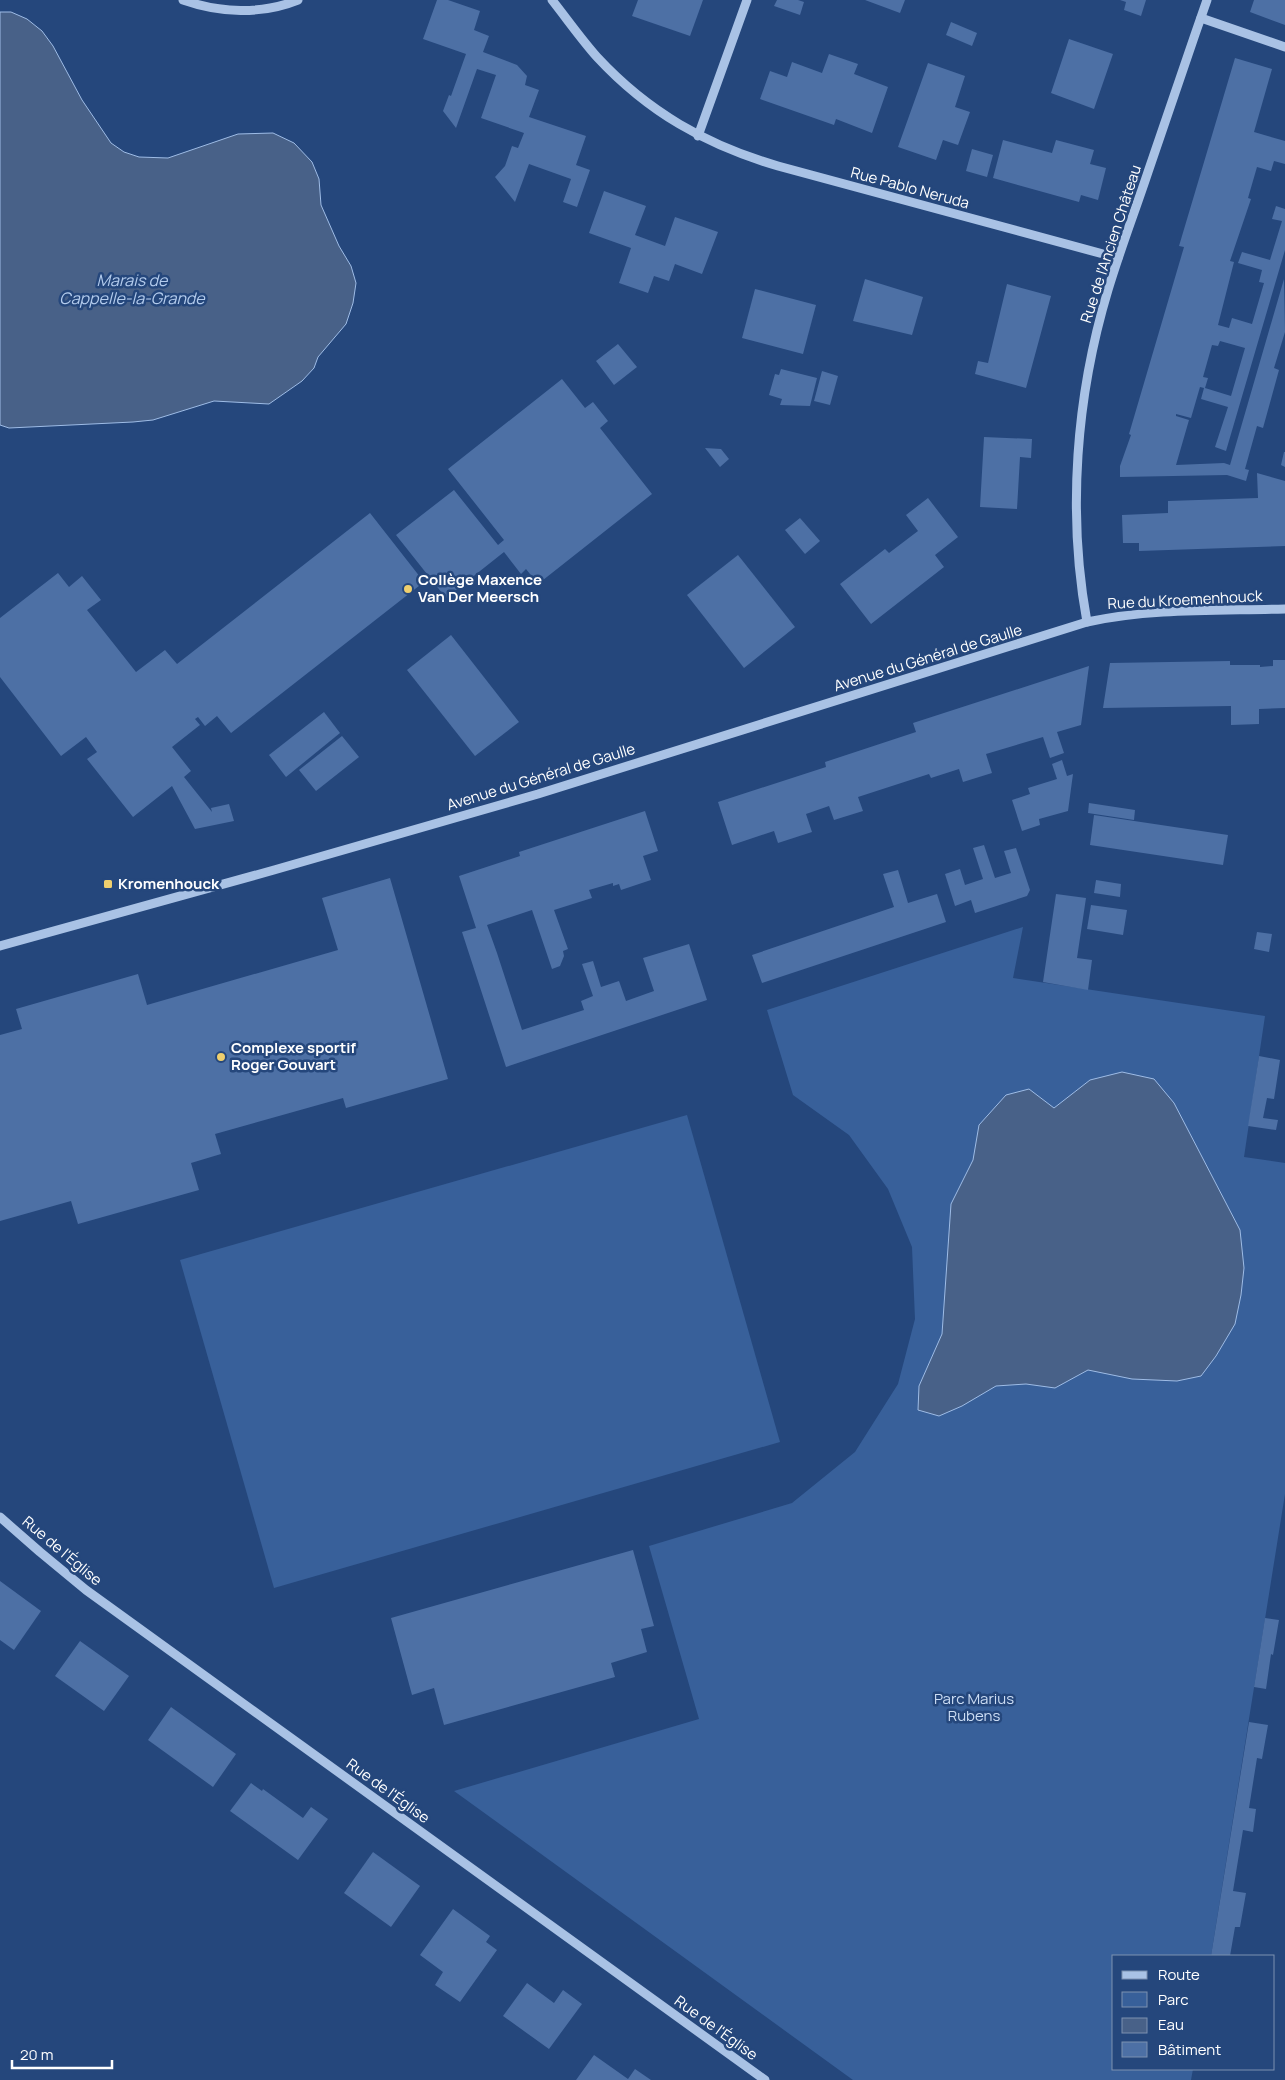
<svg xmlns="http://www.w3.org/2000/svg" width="1285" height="2080" font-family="Manrope,sans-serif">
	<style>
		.green { fill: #38609a }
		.water { fill: #486188; stroke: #9ebce6 }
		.building { fill: #4d70a5; fill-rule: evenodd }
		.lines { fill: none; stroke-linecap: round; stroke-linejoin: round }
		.minor { stroke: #a9c2e5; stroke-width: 9 }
		.poi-dot { fill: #efcf6e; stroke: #25477c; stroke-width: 2 }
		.labels { text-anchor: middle; stroke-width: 5; stroke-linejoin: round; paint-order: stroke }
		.street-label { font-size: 15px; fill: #fff; stroke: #25477c }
		.poi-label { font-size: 15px; font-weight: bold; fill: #fff; stroke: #25477c; text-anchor: start }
		.park-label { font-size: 15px; fill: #ccddf4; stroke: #25477c }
		.water-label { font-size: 16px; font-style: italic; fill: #b4cced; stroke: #25477c }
	</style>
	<rect width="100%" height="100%" fill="#25477c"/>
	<g class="green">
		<polygon points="1023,927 1013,978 1265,1016 1244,1157 1285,1163 1285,1494 1211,1956 1114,1956 1114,2069 1193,2069 1191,2080 853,2080 454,1791 699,1719 649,1546 792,1503 855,1452 898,1384 915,1319 912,1247 888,1189 849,1135 793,1095 767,1010"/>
		<polygon points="687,1115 780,1442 274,1588 180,1260"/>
	</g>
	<g class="water">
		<polygon points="0,12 11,12 27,19 42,31 53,46 82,100 111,143 124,152 139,157 168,158 238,134 273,133 294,143 312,162 319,179 321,205 339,246 351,266 356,283 353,303 346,324 318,357 314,368 302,381 269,404 214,401 153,420 133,422 9,428 0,425"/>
		<polygon points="1122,1072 1154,1079 1174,1103 1240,1230 1244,1268 1241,1295 1235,1324 1216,1356 1201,1376 1177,1381 1132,1379 1088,1370 1055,1388 1026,1384 996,1386 962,1406 939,1416 918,1410 919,1386 942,1334 951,1204 973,1160 979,1125 1006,1095 1029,1089 1054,1108 1090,1080"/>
	</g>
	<g class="building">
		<polygon points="437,0 448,0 480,11 474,30 489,36 483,52 517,65 527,76 525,85 539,90 529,117 586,136 576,165 590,170 577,207 563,202 571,179 529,164 515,202 495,177 505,166 512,146 518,148 524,133 481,118 496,75 477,69 456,128 443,111 449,95 451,96 466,54 423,39"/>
		<polygon points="638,0 703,0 690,36 632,16"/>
		<polygon points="777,0 798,0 804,2 800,15 774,6"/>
		<polygon points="865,0 905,0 900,13"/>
		<polygon points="1120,0 1146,0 1141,16 1124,10 1126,2"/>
		<polygon points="1254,0 1285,0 1285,25 1250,12"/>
		<polygon points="951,22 977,33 972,46 946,35"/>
		<polygon points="1069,39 1113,54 1094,109 1051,93"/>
		<polygon points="829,54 858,64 854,74 888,87 872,133 836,119 834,125 760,99 770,71 787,77 792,62 822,73"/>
		<path d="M1235,58l37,11 -18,63 31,9v23l-11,-3 -3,10 -14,-4 -9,31 3,1 -21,62 4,1 -16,63 11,3 3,-10 20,6 12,-41 -5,-1 3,-12 -24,-7 4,-11 28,8 12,-39 -10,-2 4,-13 9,3v41l-59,201 -11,-4 13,-40 -27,-8 3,-11 -4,-1 -9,31 -15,-4v2l13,4 -13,45 48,-2 6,2 54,-186 1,53 -11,36 5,2 -16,58 -6,-2 -12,43 4,1 -3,11 -19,-6 -107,2v-11l11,-31 -2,-1 55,-187 -5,-1zM1220,341l25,7 -14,48 -26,-8 3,-10 -5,-1 9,-32 6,1z"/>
		<polygon points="928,63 965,76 955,107 970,112 958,145 943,140 936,160 898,147"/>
		<polygon points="1003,140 1052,153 1056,140 1094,150 1090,164 1106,168 1098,200 1081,195 1079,202 993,178"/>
		<polygon points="972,149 993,155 987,177 966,171"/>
		<polygon points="604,191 646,206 635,235 665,246 675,217 718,232 702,274 675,264 669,281 654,276 648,293 619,283 631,248 589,233"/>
		<polygon points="865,279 923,297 912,335 853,321"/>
		<polygon points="1007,284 1051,296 1026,388 975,374 978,361 988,363"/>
		<polygon points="755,289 816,305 803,354 742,338"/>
		<polygon points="618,344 637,367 614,385 596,361"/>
		<polygon points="781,369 817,378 810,406 780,405 782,399 769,395 775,374 779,375"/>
		<polygon points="822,371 838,376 830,405 814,401"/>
		<polygon points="562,379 585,408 593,402 608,421 600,428 652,494 538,584 526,569 521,574 504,552 446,598 396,535 454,490 498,545 504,540 448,469"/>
		<polygon points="984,437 1032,439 1031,458 1020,457 1017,509 980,507"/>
		<polygon points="705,448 721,449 729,459 720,467"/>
		<polygon points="1284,452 1285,452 1285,467 1281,465"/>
		<polygon points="1257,473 1285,481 1285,546 1139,551 1139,543 1123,543 1122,515 1168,513 1168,501 1258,498"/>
		<polygon points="928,498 958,537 935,555 944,567 871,624 840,584 885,549 889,553 918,531 906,515"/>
		<polygon points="370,513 424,582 231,733 217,716 205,726 198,717 195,719 200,725 172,747 191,771 184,777 212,812 211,808 229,804 234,821 195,829 172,786 133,817 87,759 97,752 86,737 61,756 0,677 0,618 58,573 69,587 82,576 101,600 87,610 136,672 165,650 177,664"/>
		<polygon points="800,518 820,541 805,554 785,530"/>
		<polygon points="738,555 795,627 744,668 687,595"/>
		<polygon points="451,635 519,722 475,756 407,670"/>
		<polygon points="1273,660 1285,660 1285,708 1259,709 1259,724 1231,725 1231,706 1103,708 1110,663 1230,661 1230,665 1260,665 1260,667 1273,666"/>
		<polygon points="1089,666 1081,725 1057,732 1064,753 1050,758 1043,737 986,754 992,773 963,782 959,769 931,778 929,774 858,797 863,811 834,820 829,806 806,814 812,832 778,843 774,831 732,845 718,802 826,767 825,762 916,732 913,723"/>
		<polygon points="324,712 340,733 286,777 269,755"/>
		<polygon points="342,736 359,757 316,791 299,770"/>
		<polygon points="1062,760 1067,776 1073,774 1068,811 1039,819 1040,825 1022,831 1012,800 1030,794 1028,788 1057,779 1052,764"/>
		<polygon points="1089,803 1135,810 1134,820 1088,813"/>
		<polygon points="645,811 658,851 643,856 651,880 621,890 619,884 613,886 613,883 589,890 592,898 554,910 568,949 563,951 564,956 560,966 552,969 532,910 487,925 497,953 522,1030 584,1010 581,1001 593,996 582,964 593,961 601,987 619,981 626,1001 654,991 643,958 689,944 707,1000 506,1067 462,932 476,928 459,876 520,856 519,852"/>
		<polygon points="1094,815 1228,835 1223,865 1090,845"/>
		<polygon points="984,845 995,878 1011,873 1004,851 1016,848 1030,890 1027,896 975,913 971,900 955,906 945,874 960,869 965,885 983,879 973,848"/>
		<polygon points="898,870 908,903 937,894 946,922 762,983 752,955 894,907 883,874"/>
		<polygon points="390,878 448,1079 346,1108 343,1098 215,1134 221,1154 191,1163 199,1190 78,1224 71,1201 0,1221 0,1035 22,1029 16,1009 138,974 147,1005 338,950 322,898"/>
		<polygon points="1096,880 1121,884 1120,897 1094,893"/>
		<polygon points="1056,894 1086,898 1077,958 1092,960 1088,990 1043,982"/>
		<polygon points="1091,905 1127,910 1123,935 1087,929"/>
		<polygon points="1257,932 1272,934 1269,952 1254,949"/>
		<polygon points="1259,1056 1280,1060 1274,1099 1267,1098 1263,1118 1278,1120 1276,1130 1248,1126"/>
		<polygon points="633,1550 654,1626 641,1629 647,1652 611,1663 615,1677 444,1725 434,1688 412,1695 391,1618"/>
		<polygon points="0,1581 41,1611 14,1650 0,1640"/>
		<polygon points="1265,1618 1279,1620 1273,1655 1271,1654 1266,1689 1254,1687"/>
		<polygon points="80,1641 129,1676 104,1711 55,1676"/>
		<polygon points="171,1707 236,1754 213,1787 148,1740"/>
		<polygon points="1249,1722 1268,1725 1262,1759 1257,1758 1249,1808 1256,1809 1253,1832 1243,1830 1233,1891 1246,1893 1240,1927 1235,1927 1230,1956 1211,1956"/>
		<polygon points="251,1783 262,1791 263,1789 303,1818 311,1807 328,1819 298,1860 230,1811"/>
		<polygon points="373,1852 420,1886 391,1927 344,1893"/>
		<polygon points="453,1909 490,1936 486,1942 497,1950 460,2002 435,1985 443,1972 420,1955"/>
		<polygon points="527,1983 554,2003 563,1990 582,2004 549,2049 503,2016"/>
		<polygon points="594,2055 628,2079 635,2069 651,2080 576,2080"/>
	</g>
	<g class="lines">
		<g class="minor">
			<path d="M183,0c37,13 78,15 115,0"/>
			<path d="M552,0c15,19 29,39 45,57 51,55 109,88 181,109l340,92"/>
			<polyline points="1201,18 1285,47"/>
			<polyline points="698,136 747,0"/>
			<path d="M1087,622c-20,-109 -11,-226 21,-332 12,-40 27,-79 40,-118 20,-58 39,-115 59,-172"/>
			<path d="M0,946l274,-76 264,-76 549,-172c65,-14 132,-11 198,-13"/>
			<polyline points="0,1517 40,1552 86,1590 765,2080"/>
		</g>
	</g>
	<g class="poi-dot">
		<circle cx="408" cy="589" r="5"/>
		<rect x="103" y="879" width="10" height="10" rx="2.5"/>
		<circle cx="221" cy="1057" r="5"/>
	</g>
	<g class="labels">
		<g class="street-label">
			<text transform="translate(910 188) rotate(15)" y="5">Rue Pablo Neruda</text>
			<text transform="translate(1111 244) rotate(-72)" y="5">Rue de l'Ancien Château</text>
			<text transform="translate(1185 600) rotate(-3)" y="5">Rue du Kroemenhouck</text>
			<text transform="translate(928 658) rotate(-17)" y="5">Avenue du Général de Gaulle</text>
			<text transform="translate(541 777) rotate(-17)" y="5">Avenue du Général de Gaulle</text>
			<text transform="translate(62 1551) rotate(40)" y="5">Rue de l'Église</text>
			<text transform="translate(388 1791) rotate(36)" y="5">Rue de l'Église</text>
			<text transform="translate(716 2028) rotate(36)" y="5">Rue de l'Église</text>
		</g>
		<g class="poi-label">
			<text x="418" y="585">Collège Maxence<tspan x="418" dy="17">Van Der Meersch</tspan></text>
			<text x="118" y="889">Kromenhouck</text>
			<text x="231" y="1053">Complexe sportif<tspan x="231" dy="17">Roger Gouvart</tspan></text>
		</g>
		<g class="park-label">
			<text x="974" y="1704">Parc Marius<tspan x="974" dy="17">Rubens</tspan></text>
		</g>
		<g class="water-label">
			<text x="132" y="286">Marais de<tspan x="132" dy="18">Cappelle-la-Grande</tspan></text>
		</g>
	</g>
	<rect x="1112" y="1955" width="162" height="115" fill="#25477c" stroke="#7c91b0"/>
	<rect x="1122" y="1971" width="25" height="8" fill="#a9c2e5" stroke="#7c91b0"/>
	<text x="1158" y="1980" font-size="15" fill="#ffffff">Route</text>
	<rect x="1122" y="1992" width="25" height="15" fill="#38609a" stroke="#7c91b0"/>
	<text x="1158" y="2005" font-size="15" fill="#ffffff">Parc</text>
	<rect x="1122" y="2018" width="25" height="15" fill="#486188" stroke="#7c91b0"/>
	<text x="1158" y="2030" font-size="15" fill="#ffffff">Eau</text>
	<rect x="1122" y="2042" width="25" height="15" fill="#4d70a5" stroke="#7c91b0"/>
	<text x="1158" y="2055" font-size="15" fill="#ffffff">Bâtiment</text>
	<path d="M12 2060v8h100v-8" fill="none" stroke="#ffffff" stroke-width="2.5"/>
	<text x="20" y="2060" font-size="15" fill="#ffffff" stroke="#25477c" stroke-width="4" paint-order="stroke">20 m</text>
</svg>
